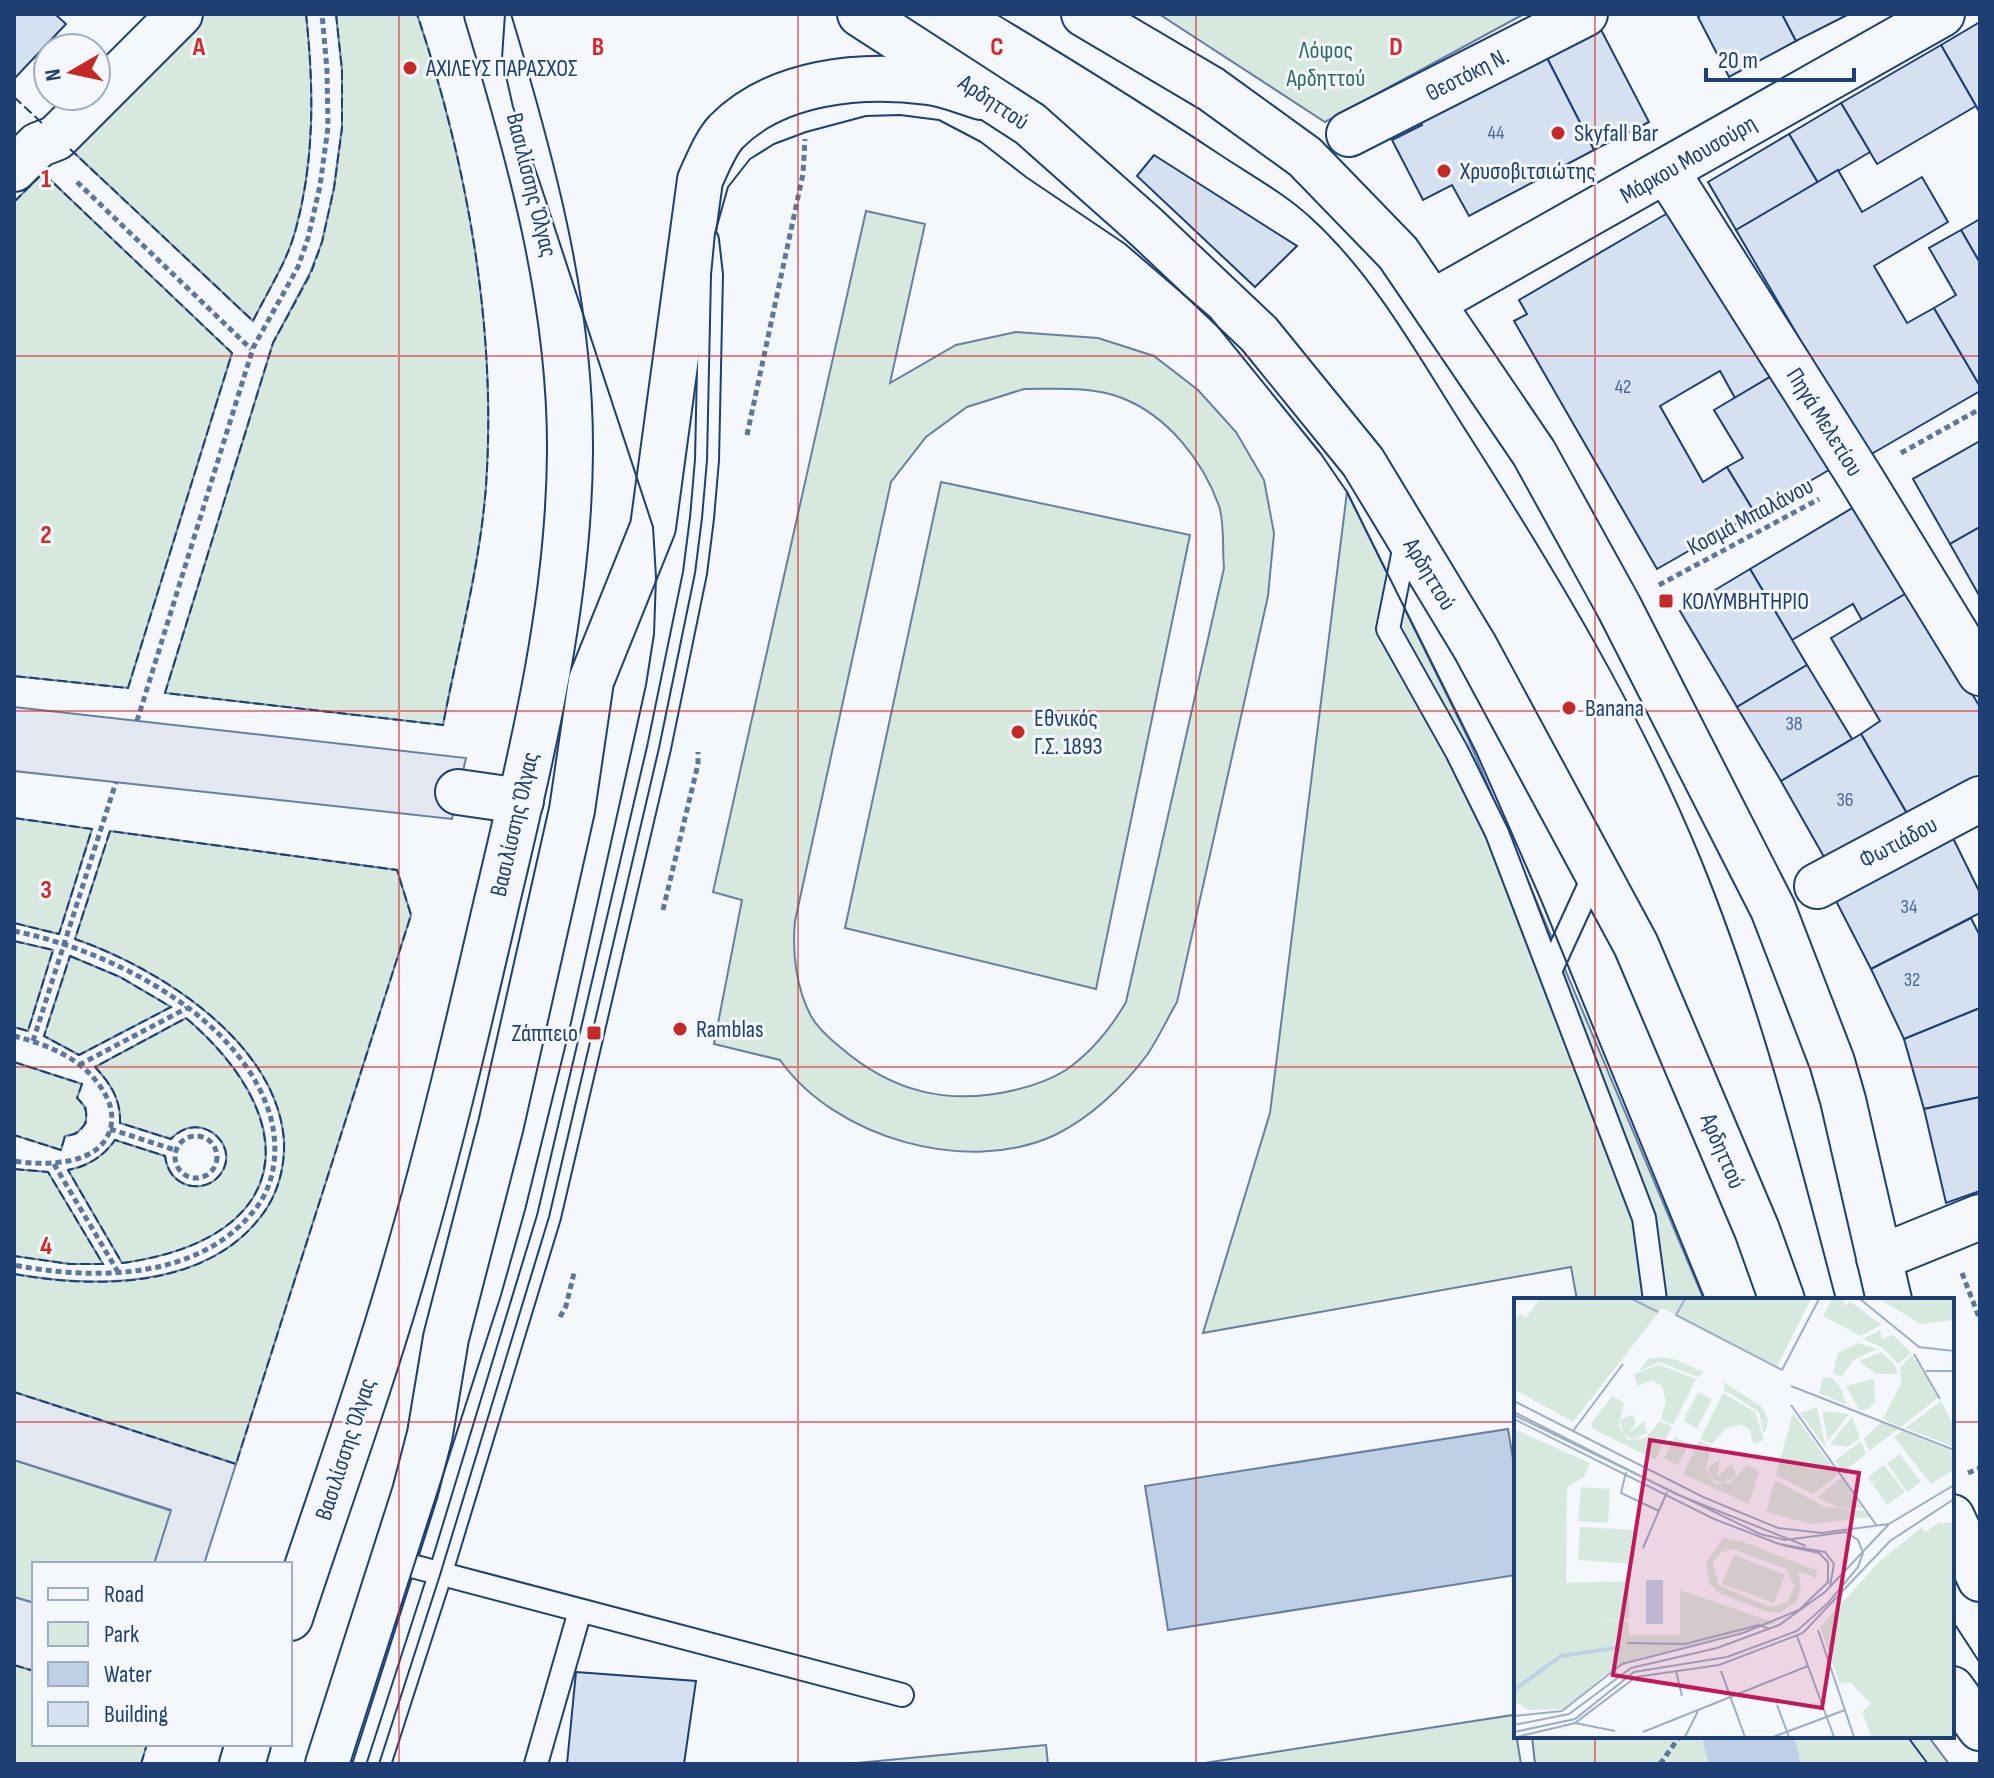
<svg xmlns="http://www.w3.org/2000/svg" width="1994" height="1778" font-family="'Sofia Sans Condensed',sans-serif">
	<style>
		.green { fill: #d7e8df; stroke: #687fa3; stroke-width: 2; fill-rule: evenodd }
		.parking { fill: #e3e8f0; stroke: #687fa3; stroke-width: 2 }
		.water { fill: #bed0e5; stroke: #687fa3; stroke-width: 2 }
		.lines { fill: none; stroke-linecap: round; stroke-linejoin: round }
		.river { stroke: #bed0e5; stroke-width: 88 }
		.building { fill: #d5e0f0; stroke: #1d3f73; stroke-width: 2 }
		.lane-casing { stroke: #1d3f73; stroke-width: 26 }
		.street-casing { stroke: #1d3f73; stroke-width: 48 }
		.primary-casing { stroke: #1d3f73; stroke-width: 48 }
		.path { stroke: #5e769c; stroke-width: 5; stroke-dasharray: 6 4; stroke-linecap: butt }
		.lane { stroke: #f4f7fb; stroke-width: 22 }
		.street { stroke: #f4f7fb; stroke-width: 44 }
		.primary { stroke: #f4f7fb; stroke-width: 44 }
		.tram { stroke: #1d3f73; stroke-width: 2 }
		.fence { stroke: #1d3f73; stroke-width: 2; stroke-dasharray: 10 4; stroke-linecap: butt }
		.grid { fill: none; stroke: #d62828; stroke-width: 2; stroke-opacity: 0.55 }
		.poi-dot { fill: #c62828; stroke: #f4f7fb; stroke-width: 3 }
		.labels { text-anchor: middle; stroke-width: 6; stroke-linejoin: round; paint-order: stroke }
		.number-label { font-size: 20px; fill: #4b6792 }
		.park-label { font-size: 24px; fill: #2c6c60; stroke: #f4f7fb }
		.poi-label { font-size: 24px; fill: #1d3f73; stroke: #f4f7fb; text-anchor: start }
		.street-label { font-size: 24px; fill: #1d3f73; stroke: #f4f7fb }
		.inset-river { fill: none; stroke: #bed0e5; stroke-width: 4 }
		.inset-road { fill: none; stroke: #9eadc5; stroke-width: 2 }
		.view { fill: #c2185b; fill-opacity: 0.15; stroke: #c2185b; stroke-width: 4 }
		.inset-edge { fill: none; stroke: #1d3f73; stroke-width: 4 }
		.grid-label { font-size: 26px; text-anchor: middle; font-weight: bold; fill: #d62828; stroke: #f4f7fb; stroke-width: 6; stroke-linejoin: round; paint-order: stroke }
	</style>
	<rect width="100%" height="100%" fill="#f4f7fb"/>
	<g class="green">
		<path d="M203,14h103c8,74 9,146 -11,218 -9,32 -28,60 -42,89l-184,-173z"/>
		<path d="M336,14h81c50,148 80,315 69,472 -6,80 -28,160 -43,239l-278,-32 108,-350 37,-70 12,-31 12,-54 8,-61v-57z"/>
		<polygon points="1159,14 1524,14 1325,122"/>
		<polygon points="43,173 232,353 128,688 14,676 14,202"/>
		<path d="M866,211l59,13 -35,159 66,-38 60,-13 82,6 56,18 44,34 38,42 28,48 10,53 -6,63 -91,406c-10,17 -19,37 -30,53 -23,31 -57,63 -92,80 -88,41 -220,3 -275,-75l-66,-16 28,-144 -29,-8zM1024,389c31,0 68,-3 98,9 46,18 81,63 97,108 6,18 3,43 5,62l-98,434c-15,26 -36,51 -60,68 -16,10 -34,16 -51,20 -67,16 -123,2 -175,-43 -10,-8 -23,-20 -29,-31 -15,-28 -19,-64 -16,-95l96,-439 35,-45 41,-30z"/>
		<polygon points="941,482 1190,535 1096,989 845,928"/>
		<polygon points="1347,492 1467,736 1704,1300 1577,1300 1571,1267 1203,1333 1270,1113"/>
		<polygon points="14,818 92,829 59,934 14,923"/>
		<path d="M110,831l287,39 14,45 -175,549 -222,-72v-118c82,14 193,15 248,-59 16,-21 23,-48 22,-74 -7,-99 -125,-173 -209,-202z"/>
		<polygon points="14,941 53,950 28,1031 14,1027"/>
		<polygon points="70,956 120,977 171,1007 79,1055 44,1036"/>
		<path d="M186,1018c123,105 106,222 -64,245l-54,-93c20,-4 35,-13 47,-30l50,16c2,14 8,24 22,29 10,3 21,1 29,-6 31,-29 -15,-73 -45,-40l-51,-16c1,-24 -10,-40 -25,-56z"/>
		<polygon points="14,1062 82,1084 77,1098 86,1108 86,1123 76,1134 65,1136 61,1150 14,1135"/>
		<polygon points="14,1169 48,1172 103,1264 70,1264 14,1256"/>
		<polygon points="14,1460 172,1511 154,1564 34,1564 34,1603 14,1597"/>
		<polygon points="14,1665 34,1671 34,1744 147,1744 141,1764 14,1764"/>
		<polygon points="1513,1715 1521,1764 1198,1764"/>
		<polygon points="1532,1736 1928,1736 1949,1764 1535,1764"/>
		<polygon points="1046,1745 1048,1764 846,1764"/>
	</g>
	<g class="parking">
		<polygon points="14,707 466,758 452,819 14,771"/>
		<polygon points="14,1392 236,1464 204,1564 154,1564 171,1510 14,1460"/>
		<polygon points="14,1597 34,1603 34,1671 14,1665"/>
	</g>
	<polygon class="water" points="1508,1429 1516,1477 1516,1575 1168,1630 1145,1486"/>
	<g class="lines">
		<polyline class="river" points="1747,1737 1756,1764"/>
	</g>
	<g class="building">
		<polygon points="14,14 55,14 66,24 14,79"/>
		<polygon points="1702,14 1782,14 1796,41 1729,77 1698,17"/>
		<polygon points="1782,14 1849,14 1796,41"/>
		<polygon points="1597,22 1649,122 1594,150 1543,50"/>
		<polygon points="1980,22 1980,113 1941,45"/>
		<polygon points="1941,45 1976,106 1877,164 1841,103"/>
		<polygon points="1543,50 1594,150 1469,216 1452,185 1423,200 1392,140 1422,125 1417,115"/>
		<polygon points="1841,103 1870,152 1818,183 1789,134"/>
		<polygon points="1789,134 1818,183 1736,230 1708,182"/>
		<polygon points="1154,155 1297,246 1255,287 1137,176"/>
		<polygon points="1838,170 1862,212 1922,177 1948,222 1874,266 1907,323 1934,308 1980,386 1980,391 1868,456 1736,230"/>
		<polygon points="1678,207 1775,374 1735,398 1720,371 1660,406 1703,482 1727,467 1755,513 1657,569 1514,321 1527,314 1519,300"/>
		<polygon points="1980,219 1980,263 1961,230"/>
		<polygon points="1961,230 1980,263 1980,386 1934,308 1956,295 1929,248"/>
		<polygon points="1775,374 1829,470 1755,513 1727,467 1743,458 1714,410"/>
		<polygon points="1980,441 1980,527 1950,544 1913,479"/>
		<polygon points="1859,504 1910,591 1862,620 1853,604 1792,640 1750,569"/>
		<polygon points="1980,527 1980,597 1950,544"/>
		<polygon points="1750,569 1807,665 1737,707 1680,611"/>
		<polygon points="1910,591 1980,707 1980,777 1909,817 1861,734 1880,721 1831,638"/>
		<polygon points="1807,665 1852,739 1781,781 1737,707"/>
		<polygon points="1861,734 1909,817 1828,864 1781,781"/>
		<polygon points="1953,838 1980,893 1980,913 1871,969 1835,899"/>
		<polygon points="1971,918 1980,936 1980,1008 1904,1039 1871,969"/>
		<polygon points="1980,1008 1980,1097 1924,1109 1904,1039"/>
		<polygon points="1980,1097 1980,1191 1946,1203 1924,1109"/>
		<polygon points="576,1672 696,1681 684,1764 567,1764"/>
	</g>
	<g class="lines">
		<defs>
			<g id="lane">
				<polyline points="1406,540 1388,629 1457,752 1497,833 1644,1218 1655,1300"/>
				<polyline points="1551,969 1596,871"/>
				<polyline points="393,1561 902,1695"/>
				<polyline points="379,1764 440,1575 549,1217 659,748 695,573 702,518 707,460 711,275 707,240"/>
				<polyline points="536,1764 580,1611"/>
			</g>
			<g id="street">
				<polyline points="1349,134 1585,14"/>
				<polyline points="14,169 38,145 56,138 180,14"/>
				<polyline points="1667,172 1860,477 1980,673"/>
				<polyline points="1433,302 1942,14"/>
				<polyline points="458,792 521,801"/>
				<polyline points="1817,886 1980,799"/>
				<polyline points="1879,1258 1980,1217"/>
				<path d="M290,1618c39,-118 82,-236 116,-355 35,-120 63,-241 91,-362 35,-147 72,-297 73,-449 1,-149 -40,-296 -83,-438"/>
				<polyline points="242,1764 248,1744"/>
				<path d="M328,1764l87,-272 15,-58 16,-96 55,-213 71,-315 19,-129 62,-154 47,-347c7,-15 15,-36 26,-48 50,-51 135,-59 202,-50 18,2 36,10 53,15"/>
			</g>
			<g id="primary">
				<polyline points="860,14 1030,124 1146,227 1259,334 1363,462 1475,647 1636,945 1757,1230 1782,1300"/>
				<polyline points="1084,14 1211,89 1305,157 1398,253 1534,453 1619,607 1773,909 1832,1062 1843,1100 1889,1300"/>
				<polyline points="1952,1517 1980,1579"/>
				<polyline points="1952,1689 1980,1728"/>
			</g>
		</defs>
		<use href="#lane" class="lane-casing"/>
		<use href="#street" class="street-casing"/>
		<use href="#primary" class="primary-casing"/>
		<g class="path">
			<polyline points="77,182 251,349"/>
			<polyline points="747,435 803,174 805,139"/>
			<polyline points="1901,453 1980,409"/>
			<polyline points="1659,585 1819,499"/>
			<polyline points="137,721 253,348 298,267 308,238 320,186 328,127 327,70 322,14"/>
			<polyline points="663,910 698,764 698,752"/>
			<path d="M14,931c95,19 226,84 256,184 9,31 6,68 -14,93 -55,72 -161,73 -242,57"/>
			<path d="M14,1036c36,9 74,25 92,60 5,8 7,20 5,30 -8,40 -66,40 -97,35"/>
			<polyline points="33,1041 116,782"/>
			<polyline points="79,1065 187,1008"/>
			<polyline points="110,1129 175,1150"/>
			<circle cx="196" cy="1157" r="21"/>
			<polyline points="54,1164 118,1272"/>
			<polyline points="1962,1273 1980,1320"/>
			<polyline points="560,1317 566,1306 574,1273"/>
			<polyline points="1968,1473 1980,1468"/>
			<polyline points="1660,1764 1680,1736"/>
		</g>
		<use href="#lane" class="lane"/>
		<use href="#street" class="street"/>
		<use href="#primary" class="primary"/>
		<g class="tram">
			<path d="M996,14c75,45 149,91 223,140 30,20 65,39 92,64 66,60 111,145 159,219 86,135 169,272 230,420 59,144 97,293 136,443"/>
			<polyline points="1952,1620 1980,1663"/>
			<polyline points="1907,1736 1928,1764"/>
			<polyline points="350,1764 501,1295 525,1210 570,1027 646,685 654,634 656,577 653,527 539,180 513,107 502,58 505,14"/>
			<polyline points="379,1764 440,1575 549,1217 659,748 695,573 702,518 707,460 711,275 715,233 728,187 750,159 774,144 806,132 866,116 900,115 939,120 981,142 1026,177 1125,244 1210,317 1321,454 1347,492 1477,754 1541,900 1705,1300"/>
		</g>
		<g class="fence">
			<path d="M336,14l6,56v58l-8,60 -12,54 -11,31 -38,70 -108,350 278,32c15,-79 37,-159 43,-239 11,-157 -19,-324 -69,-472"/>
			<polyline points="14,97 43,124"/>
			<path d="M70,149l183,172c14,-29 33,-57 42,-89 20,-72 19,-144 11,-218"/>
			<polyline points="14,202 43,173 232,353 128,688 14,676"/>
			<polyline points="14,818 92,829 59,934 14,923"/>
			<polyline points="14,941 53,950 28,1031 14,1027"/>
			<polygon points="70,956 120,977 171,1007 79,1055 44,1036"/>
			<path d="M186,1018c122,105 106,222 -64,245l-54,-93c20,-4 35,-13 47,-30l50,16c2,14 8,24 22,29 10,3 21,1 29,-6 31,-29 -15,-73 -45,-40l-51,-16c1,-24 -10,-40 -25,-56z"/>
			<path d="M14,1062l68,22 -5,14c17,14 10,36 -12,38l-4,14 -47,-15"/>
			<polyline points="14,1169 48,1172 103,1264 70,1264 14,1256"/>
			<path d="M14,1274c82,15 193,15 248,-59 16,-21 23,-48 22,-74 -7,-99 -125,-173 -209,-202l35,-108 287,39 14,45 -175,549 -222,-72"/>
			<polyline points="14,1665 34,1671"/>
			<polyline points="141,1764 147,1744"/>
		</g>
	</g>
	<path class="grid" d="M399,14v1750M798,14v1750M1196,14v1750M1595,14v1286M14,356h1966M14,711h1966M14,1067h1966M14,1422h1502M1952,1422h28M1595,1736v28"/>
	<g class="poi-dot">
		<circle cx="410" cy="68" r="8"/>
		<circle cx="1558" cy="133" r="8"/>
		<circle cx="1444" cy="171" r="8"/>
		<rect x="1658" y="593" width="16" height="16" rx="4"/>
		<circle cx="1569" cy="708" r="8"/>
		<circle cx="1018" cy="732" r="8"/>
		<circle cx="680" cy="1029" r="8"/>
		<rect x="586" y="1025" width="16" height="16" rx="4"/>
	</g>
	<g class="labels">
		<g class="number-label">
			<text x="1496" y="139">44</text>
			<text x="1623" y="393">42</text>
			<text x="1794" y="730">38</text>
			<text x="1845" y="806">36</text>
			<text x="1909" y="913">34</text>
			<text x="1912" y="986">32</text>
		</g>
		<g class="park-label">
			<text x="1326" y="58">Λόφος<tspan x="1326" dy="28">Αρδηττού</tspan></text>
		</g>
		<g class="poi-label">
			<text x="426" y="76">ΑΧΙΛΕΥΣ ΠΑΡΑΣΧΟΣ</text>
			<text x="1574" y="141">Skyfall Bar</text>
			<text x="1460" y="179">Χρυσοβιτσιώτης</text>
			<text x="1682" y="609">ΚΟΛΥΜΒΗΤΗΡΙΟ</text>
			<text x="1585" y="716">Banana</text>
			<text x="1034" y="726">Εθνικός<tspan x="1034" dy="28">Γ.Σ. 1893</tspan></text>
			<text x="696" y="1037">Ramblas</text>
			<text x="578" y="1041" text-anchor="end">Ζάππειο</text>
		</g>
		<g class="street-label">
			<text transform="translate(1467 74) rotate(-27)" y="8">Θεοτόκη Ν.</text>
			<text transform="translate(994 102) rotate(34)" y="8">Αρδηττού</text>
			<text transform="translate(1688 159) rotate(-30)" y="8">Μάρκου Μουσούρη</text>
			<text transform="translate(532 185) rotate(76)" y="8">Βασιλίσσης Όλγας</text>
			<text transform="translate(1825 422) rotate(58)" y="8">Πηγά Μελετίου</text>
			<text transform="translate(1750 516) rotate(-28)" y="8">Κοσμά Μπαλάνου</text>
			<text transform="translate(1430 574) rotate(59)" y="8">Αρδηττού</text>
			<text transform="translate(514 824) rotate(-77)" y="8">Βασιλίσσης Όλγας</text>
			<text transform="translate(1898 842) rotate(-28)" y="8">Φωτιάδου</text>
			<text transform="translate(1723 1151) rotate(67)" y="8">Αρδηττού</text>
			<text transform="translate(345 1449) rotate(-72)" y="8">Βασιλίσσης Όλγας</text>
		</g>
	</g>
	<g transform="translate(1514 1298)">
		<rect width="440" height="440" fill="#f4f7fb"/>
		<path d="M26,1h271l-34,67 -115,-58 -89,114 -59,-33v-68l6,-8 6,4zM318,1h11l2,7 5,-5 31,24 -20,11 -38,-20zM365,1h75v21l-33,4zM366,32l2,9 11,-4 18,18 -13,11 -15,-16 -20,-9zM344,45l19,6 -23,11 -13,17 -8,-4 5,-20zM367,54l13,12 4,10h-22l-17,-13zM398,57l27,42 -38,30 -18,-8 18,-35 -1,-17zM147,59l16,3 27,12 -6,5 -39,-15 -20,9 9,-12zM145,67l37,14 -23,46 -12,-6 5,-18 -4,-15 -10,-6 -15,6 -3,-12zM317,79l9,9 7,19 -28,-12 4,-15zM360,81l1,22 -7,8 -9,1 -13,-24zM210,84l38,25 6,12 -1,7 -1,4 -2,3v1l-5,-22 -35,-22zM184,94l14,7 -15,29 -14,-7zM209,95l32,19 9,28 -11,4 -3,-14 -10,-6 -15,5 -13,15 -12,-5zM98,98l12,7 -5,22 8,15 18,-2 15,-17 12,6 -17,33 -62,-31 -2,-5zM427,103l13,25v21l-49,-19zM303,109l9,41 -26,-35zM308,113l27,3 -21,27zM279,115l45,62 -25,19 -37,-19zM119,117l3,7 -7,11 15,-12 3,12 -13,6 -9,-3 -4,-11v-6zM338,119l8,21 -12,9 -18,-3zM367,124l17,7 -29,22 -5,-12zM0,131l76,34 -6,14 -17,10 -1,96 63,-2v38l-29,1 28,1 1,14h51v-45l96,33 -140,36 -33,17 -37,33 -37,1 -15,-9zM388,133l49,20 2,19 -22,14 -37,-47zM161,139l14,7 -11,21 -14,-7zM185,143l12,5 -5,23 9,15 15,-1 17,-18 12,6 -10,33 -66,-30zM347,143l5,13 -23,18 -8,-11zM386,156l21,28 -14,10 -20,-29zM206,161l-3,18 15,-13 4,12 -13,7 -10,-3 -5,-12zM370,167l21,27 -18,13 -14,-20 7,-6 -8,4 -4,-6zM327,180l21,30h-23l-22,-11zM261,182l50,27 39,4 5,6 -58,7 -45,-12zM67,189l29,2 -2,34 -30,-2zM425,225h15v214h-82l-10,-25 9,-8 -21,-22 -10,2 -20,-57 60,-66 42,-34 3,5zM66,229l56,3 -2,34 -56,-4zM209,240l18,3 77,30 -2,7 -18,-7 3,16 -5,16 -17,10 -14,-2 -46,-18 -10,-10 -3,-20zM219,251l53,20 8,17 -6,16 -18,5 -52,-22 -5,-23 8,-10zM220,257l51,20 -11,28 -52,-19z" fill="#d7e8df" fill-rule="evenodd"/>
		<path d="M132,282h17v44h-17z" fill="#bed0e5"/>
		<path class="inset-river" d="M0,392l47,-34 61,-9"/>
		<path class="inset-road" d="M118,1l26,13M171,1l-9,16 106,55 37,-71M346,1l59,48 35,4M400,56l26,45M412,73h28M277,88l163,64M0,103l189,96 75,31 43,5 68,-9M277,107l86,121M0,114l162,82 130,52M0,117l246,119 25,6 61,-8 12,8 5,13 -5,14 -30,36 -31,28 -70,26 -93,15 -59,47 -61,13M0,121l200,100 65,25 46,8 9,12 -4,22M59,133l50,-67M112,174l-5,21 38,18M129,250l24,-56M304,332l36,107M283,338l37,101M113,345l58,1 74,-19 11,4M162,373l6,25M207,373l24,66M263,407l12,32M0,418l48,-5 60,-47 121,-31 56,-23 29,-28v-20l-9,-9 -37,-8M61,425l40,8M0,427l55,-11 62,-46 86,-20 62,-23 46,-33 64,-68 65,-39M129,434l165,-66M3,439l58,-14 61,-46 83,-12 84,-32 87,-92 64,-42M171,439l13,-26M259,439l72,-27"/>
		<path class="view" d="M136,142l209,33 -37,235 -209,-33z"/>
		<rect width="440" height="440" class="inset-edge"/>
	</g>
	<g class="grid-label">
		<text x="199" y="55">A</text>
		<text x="598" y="55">B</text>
		<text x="997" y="55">C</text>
		<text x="1396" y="55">D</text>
		<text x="46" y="187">1</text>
		<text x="46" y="543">2</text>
		<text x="46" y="898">3</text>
		<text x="46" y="1254">4</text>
	</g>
	<rect width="1994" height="1778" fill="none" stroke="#1d3f73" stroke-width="32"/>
	<rect x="32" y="1562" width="260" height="184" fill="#f4f7fb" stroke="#9eadc5" stroke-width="2"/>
	<rect x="48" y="1588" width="40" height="12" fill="#f4f7fb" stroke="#9eadc5" stroke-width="2"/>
	<text x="104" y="1602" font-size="24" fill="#1d3f73">Road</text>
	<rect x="48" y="1622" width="40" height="24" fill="#d7e8df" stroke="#9eadc5" stroke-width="2"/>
	<text x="104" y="1642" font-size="24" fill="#1d3f73">Park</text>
	<rect x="48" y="1662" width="40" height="24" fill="#bed0e5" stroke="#9eadc5" stroke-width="2"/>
	<text x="104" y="1682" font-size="24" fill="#1d3f73">Water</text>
	<rect x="48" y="1702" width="40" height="24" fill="#d5e0f0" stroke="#9eadc5" stroke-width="2"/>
	<text x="104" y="1722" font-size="24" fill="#1d3f73">Building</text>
	<g transform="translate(72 72) rotate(261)"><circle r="38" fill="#f4f7fb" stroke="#9eadc5" stroke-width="2"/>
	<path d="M0-6L14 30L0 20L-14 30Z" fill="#c62828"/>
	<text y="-12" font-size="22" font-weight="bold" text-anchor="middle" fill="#1d3f73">N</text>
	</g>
	<path d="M1706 68v12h148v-12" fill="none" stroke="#1d3f73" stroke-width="4"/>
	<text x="1718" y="68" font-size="24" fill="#1d3f73" stroke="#f4f7fb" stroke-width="6" paint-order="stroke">20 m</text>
</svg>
